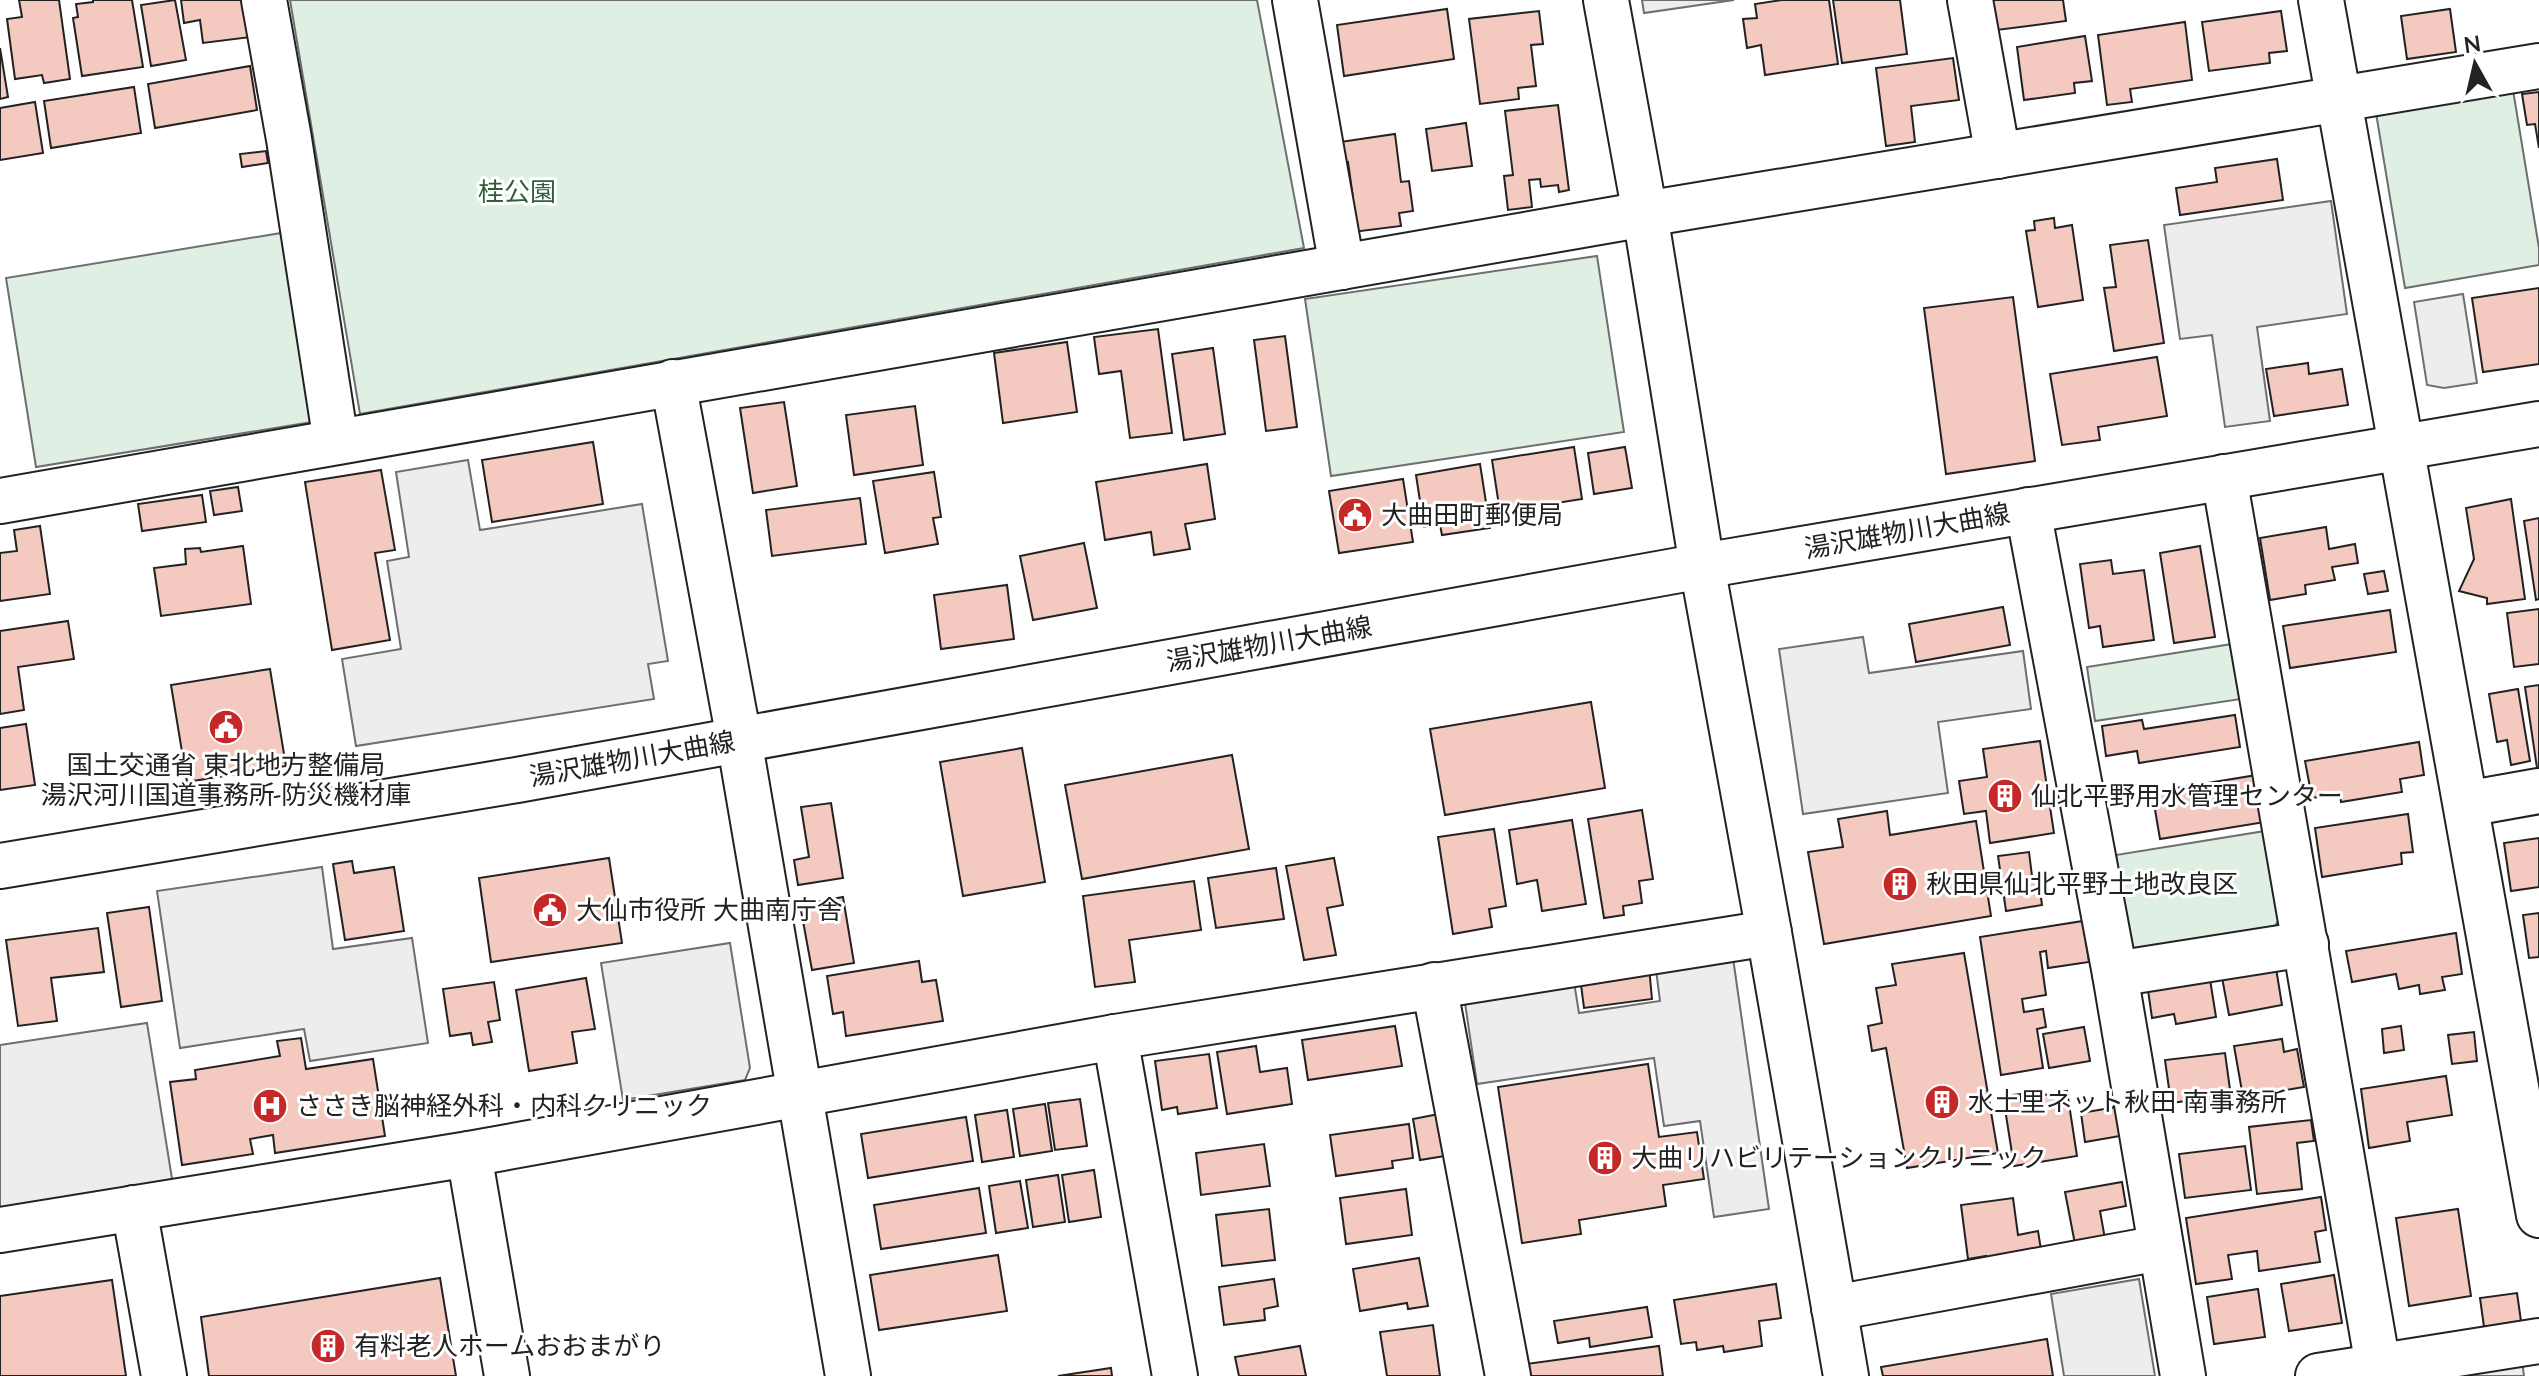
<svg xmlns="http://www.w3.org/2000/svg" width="2539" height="1376" font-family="Lato,'Noto Sans JP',sans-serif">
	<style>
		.green { fill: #e0efe3; stroke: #6f6f6f; stroke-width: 2 }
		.parking { fill: #ededed; stroke: #6f6f6f; stroke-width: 2 }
		.building { fill: #f3c9c0; stroke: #222; stroke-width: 2 }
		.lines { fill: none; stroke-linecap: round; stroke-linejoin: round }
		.minor-casing { stroke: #222; stroke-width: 48 }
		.major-casing { stroke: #222; stroke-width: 48 }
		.minor { stroke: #fff; stroke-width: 44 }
		.major { stroke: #fff; stroke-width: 44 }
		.labels { text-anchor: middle; stroke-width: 6; stroke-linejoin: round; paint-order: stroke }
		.park-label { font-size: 26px; fill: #2f5e38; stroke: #fff }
		.poi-label { font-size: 26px; fill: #222; stroke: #fff; text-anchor: start }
		.street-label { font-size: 26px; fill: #222; stroke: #fff }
	</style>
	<rect width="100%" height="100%" fill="#fff"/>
	<g class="green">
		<polygon points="290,0 1257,0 1304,248 360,414"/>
		<polygon points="2513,90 2539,248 2539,265 2405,288 2376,113"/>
		<polygon points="281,233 312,422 36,467 6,278"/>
		<polygon points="1597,256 1624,432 1331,476 1305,299"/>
		<polygon points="2232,644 2241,699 2095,721 2087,667"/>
		<polygon points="2265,831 2280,918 2273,929 2131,951 2116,855"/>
	</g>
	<g class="parking">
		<polygon points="1642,0 1734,0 1644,13"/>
		<polygon points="2331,201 2347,314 2257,327 2270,421 2225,427 2212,335 2180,339 2164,225"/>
		<polygon points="2463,294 2477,383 2444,388 2427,385 2414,302"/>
		<polygon points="468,460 480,530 642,504 668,661 648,664 654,699 356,746 342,659 401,649 387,561 409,557 396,472"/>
		<polygon points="1863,637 1869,673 2023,651 2031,709 1938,722 1948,793 1803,814 1779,649"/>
		<polygon points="322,867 333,949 412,938 428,1043 310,1061 304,1029 180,1048 157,891"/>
		<polygon points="730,943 750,1068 745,1080 623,1100 601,963"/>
		<polygon points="1732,951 1769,1209 1714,1217 1700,1121 1664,1126 1654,1058 1477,1084 1465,1003 1573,976 1579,1013 1660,1001 1655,962"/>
		<polygon points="147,1023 173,1185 0,1213 0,1045"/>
		<polygon points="2139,1279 2155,1376 2064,1376 2051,1294"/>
		<polygon points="2522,1361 2524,1376 2431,1376"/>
	</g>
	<g class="building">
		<polygon points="19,0 59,0 70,79 44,83 42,75 15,79 7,19 22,17"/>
		<polygon points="93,0 132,0 143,67 82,76 73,18 78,17 76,4 93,2"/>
		<polygon points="175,0 186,60 151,66 141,5"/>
		<polygon points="181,0 246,0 251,37 203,43 200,20 184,23"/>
		<polygon points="1782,0 1829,0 1838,64 1765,75 1761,45 1747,48 1743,19 1757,18 1755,4"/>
		<polygon points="1833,0 1900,0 1907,54 1842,63"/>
		<polygon points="1993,0 2063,0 2066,21 1997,30"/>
		<polygon points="1447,9 1454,59 1344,76 1337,25"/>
		<polygon points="2450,9 2456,52 2407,59 2401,16"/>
		<polygon points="1539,11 1543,44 1531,45 1536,86 1518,88 1519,99 1480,104 1469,19"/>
		<polygon points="2281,11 2287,51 2269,53 2270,63 2209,71 2202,22"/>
		<polygon points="2185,22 2192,80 2130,89 2132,102 2107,105 2098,35"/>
		<polygon points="2085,36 2092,81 2074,83 2075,93 2024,100 2017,47"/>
		<polygon points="0,48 8,97 0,99"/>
		<polygon points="1953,58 1959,100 1911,106 1915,142 1886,146 1876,68"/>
		<polygon points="250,66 257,110 155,128 148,84"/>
		<polygon points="134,87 141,133 51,148 44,101"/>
		<polygon points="2539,92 2539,148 2535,124 2527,125 2522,94"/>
		<polygon points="35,102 43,153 0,160 0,108"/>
		<polygon points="1558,105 1569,190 1559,192 1558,185 1541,187 1540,179 1529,180 1532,207 1508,210 1504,176 1513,175 1505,111"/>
		<polygon points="1466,123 1472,166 1432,171 1426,129"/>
		<polygon points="1395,134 1401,182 1409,181 1413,211 1399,213 1401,226 1353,232 1348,199 1353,198 1348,162 1343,163 1340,142"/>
		<polygon points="266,151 268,163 242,167 240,154"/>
		<polygon points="2277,159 2283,200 2180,215 2176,188 2217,182 2215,168"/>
		<polygon points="2054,218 2055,228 2072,225 2083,300 2038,307 2026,231 2035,230 2034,221"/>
		<polygon points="2148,240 2164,343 2114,351 2104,288 2116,287 2110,245"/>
		<polygon points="2539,288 2539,364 2483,372 2472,298"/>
		<polygon points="2013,297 2035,461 1946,474 1924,308"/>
		<polygon points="1158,329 1172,433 1130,438 1121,371 1099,374 1094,337"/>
		<polygon points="1285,336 1297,427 1266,431 1254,340"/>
		<polygon points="1067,342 1077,412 1003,423 994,353"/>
		<polygon points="1213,348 1225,434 1184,440 1172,354"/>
		<polygon points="2157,357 2167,416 2098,427 2100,440 2062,445 2050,374"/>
		<polygon points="2308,363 2309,374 2342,369 2348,405 2274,416 2266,369"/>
		<polygon points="784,402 797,486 753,493 740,408"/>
		<polygon points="915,406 923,465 854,475 846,415"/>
		<polygon points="593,442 603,504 492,522 482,460"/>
		<polygon points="1574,447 1582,499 1500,512 1492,460"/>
		<polygon points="1625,447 1632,488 1594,494 1588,453"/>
		<polygon points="1207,464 1215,519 1185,524 1190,549 1154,555 1151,532 1105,540 1096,482"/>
		<polygon points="1480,464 1490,528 1442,535 1440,525 1424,527 1416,475"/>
		<polygon points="381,470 395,550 375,553 390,640 332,650 305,482"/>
		<polygon points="934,472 941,517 933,518 938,544 885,553 873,481"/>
		<polygon points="1403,479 1413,542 1339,553 1329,491"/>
		<polygon points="238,487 242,511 214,515 210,491"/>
		<polygon points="202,495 206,522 142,531 138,504"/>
		<polygon points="860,498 866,544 772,556 766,510"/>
		<polygon points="2511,499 2525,599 2487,604 2487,598 2459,591 2474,559 2466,508"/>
		<polygon points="2539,518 2539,599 2536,600 2524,521"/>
		<polygon points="40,526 50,594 0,601 0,553 17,551 14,530"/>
		<polygon points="2326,527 2329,549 2355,544 2358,563 2332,567 2335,580 2305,585 2306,594 2270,600 2260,538"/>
		<polygon points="1084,543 1097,608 1033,620 1020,556"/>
		<polygon points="243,546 251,604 161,616 154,568 186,564 185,549 200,548 201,552"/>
		<polygon points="2200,546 2215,637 2174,643 2160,553"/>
		<polygon points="2111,560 2113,574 2144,570 2154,640 2103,647 2100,626 2089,628 2080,564"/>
		<polygon points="2384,571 2388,591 2368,594 2364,574"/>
		<polygon points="1007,585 1014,639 941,649 934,595"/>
		<polygon points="2003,607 2010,645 1916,662 1909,624"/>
		<polygon points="2539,609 2539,664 2514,667 2507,613"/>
		<polygon points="2390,610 2396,652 2290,668 2283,626"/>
		<polygon points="68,621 74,659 18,667 24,710 0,714 0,631"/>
		<polygon points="270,669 286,766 187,782 171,685"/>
		<polygon points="2539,685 2539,768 2537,768 2525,687"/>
		<polygon points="2518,689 2530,761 2511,765 2507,740 2497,742 2489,694"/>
		<polygon points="1591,702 1605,788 1445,815 1430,729"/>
		<polygon points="2235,715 2240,747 2139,763 2137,751 2106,756 2102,726 2142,720 2144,729"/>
		<polygon points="26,724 35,785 0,790 0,728"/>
		<polygon points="2040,741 2054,833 1990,843 1986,811 1964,814 1959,781 1987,777 1983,749"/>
		<polygon points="2419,742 2424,775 2400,779 2402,792 2341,802 2340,794 2312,798 2305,761"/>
		<polygon points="1022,748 1045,882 963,896 940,762"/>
		<polygon points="1232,755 1249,849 1082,879 1065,785"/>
		<polygon points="2257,775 2265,822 2160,839 2152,792"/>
		<polygon points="831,803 843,878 798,885 794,860 809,857 801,807"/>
		<polygon points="1642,810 1653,879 1639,881 1642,903 1623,906 1624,915 1604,918 1588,819"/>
		<polygon points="1887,811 1890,835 1976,821 1991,916 1824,944 1808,852 1843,847 1838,819"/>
		<polygon points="2408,814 2413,852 2401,853 2402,864 2322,877 2315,828"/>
		<polygon points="1572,820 1586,904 1542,911 1537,880 1517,884 1509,830"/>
		<polygon points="1494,829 1506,906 1489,909 1492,927 1453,934 1438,837"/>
		<polygon points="2539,838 2539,887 2511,891 2504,843"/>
		<polygon points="2029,852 2032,876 2038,876 2042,905 2006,911 1998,856"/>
		<polygon points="609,858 622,943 491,962 479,878"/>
		<polygon points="1334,858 1343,905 1327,908 1336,955 1304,960 1286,866"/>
		<polygon points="352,861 354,873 394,867 404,931 345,940 333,864"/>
		<polygon points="1276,868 1284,919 1216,928 1208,878"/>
		<polygon points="1194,881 1201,930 1129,940 1135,982 1095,987 1083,896"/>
		<polygon points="843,897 854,963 812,970 800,905"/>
		<polygon points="149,907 162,1001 121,1007 107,913"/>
		<polygon points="2539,913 2539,957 2529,958 2523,915"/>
		<polygon points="2083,921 2089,962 2048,968 2046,951 2040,952 2046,995 2022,999 2024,1012 2043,1009 2046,1027 2037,1029 2043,1068 2001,1075 1980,937"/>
		<polygon points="98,928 104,972 51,978 57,1021 18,1026 6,940"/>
		<polygon points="2456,933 2462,974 2442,977 2445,990 2420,994 2419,985 2399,989 2396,974 2352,982 2346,951"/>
		<polygon points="1964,953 1998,1153 1907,1168 1886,1048 1872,1051 1868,1026 1882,1023 1876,988 1896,985 1892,964"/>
		<polygon points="919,961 922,982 936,980 943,1021 846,1036 843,1012 833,1014 827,976"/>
		<polygon points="2275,962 2282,1005 2229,1015 2221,972"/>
		<polygon points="1649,967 1652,999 1584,1008 1580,977"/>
		<polygon points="2209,973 2216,1017 2176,1024 2174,1014 2152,1018 2147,983"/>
		<polygon points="586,978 595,1029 572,1032 577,1063 529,1071 516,990"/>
		<polygon points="494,982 500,1020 488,1022 492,1042 473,1045 471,1033 450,1036 443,989"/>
		<polygon points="1395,1026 1402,1066 1308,1080 1302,1040"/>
		<polygon points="2401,1026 2404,1050 2384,1053 2382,1029"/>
		<polygon points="2084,1027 2090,1061 2049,1068 2043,1034"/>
		<polygon points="2474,1032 2477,1061 2452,1064 2448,1035"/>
		<polygon points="301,1038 306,1069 373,1059 385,1136 275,1153 273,1135 250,1139 253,1154 182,1165 170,1082 196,1079 195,1070 280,1056 277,1041"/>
		<polygon points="2282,1039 2284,1052 2297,1049 2304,1087 2243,1097 2234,1046"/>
		<polygon points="1256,1046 1260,1072 1287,1068 1292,1104 1227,1114 1217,1052"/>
		<polygon points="2225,1053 2232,1104 2202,1108 2200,1099 2171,1103 2165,1060"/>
		<polygon points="1209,1054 1217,1108 1178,1114 1177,1107 1162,1110 1155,1061"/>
		<polygon points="1648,1064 1659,1137 1697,1132 1704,1179 1663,1185 1666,1206 1579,1220 1581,1234 1522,1243 1498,1087"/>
		<polygon points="2446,1076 2452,1115 2407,1122 2410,1141 2369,1148 2361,1089"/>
		<polygon points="2067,1091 2077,1156 2014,1166 2003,1096 2020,1094 2023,1111 2029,1110 2027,1098"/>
		<polygon points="1080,1099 1087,1146 1055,1150 1048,1103"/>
		<polygon points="1045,1104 1052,1151 1020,1156 1013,1109"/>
		<polygon points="2116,1107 2120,1136 2085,1142 2081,1113"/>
		<polygon points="1007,1110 1014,1157 982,1162 975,1115"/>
		<polygon points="1444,1113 1451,1155 1420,1160 1413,1119"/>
		<polygon points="966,1117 973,1161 868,1178 861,1134"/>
		<polygon points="2311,1120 2314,1141 2297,1143 2302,1189 2257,1194 2249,1127"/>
		<polygon points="1409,1124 1413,1158 1392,1161 1393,1168 1336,1176 1330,1135"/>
		<polygon points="1264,1144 1270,1186 1201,1195 1196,1153"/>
		<polygon points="2245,1146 2251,1190 2185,1198 2179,1154"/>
		<polygon points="1094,1170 1101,1217 1069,1222 1062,1175"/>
		<polygon points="1058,1175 1065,1222 1033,1227 1026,1180"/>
		<polygon points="1020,1181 1028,1228 996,1233 989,1186"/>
		<polygon points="2122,1182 2126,1206 2100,1211 2105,1239 2075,1244 2065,1192"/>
		<polygon points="979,1188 986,1233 881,1249 874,1205"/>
		<polygon points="1406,1189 1412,1235 1346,1244 1340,1198"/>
		<polygon points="2321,1197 2326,1230 2315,1232 2320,1262 2259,1271 2257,1251 2228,1255 2232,1279 2196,1284 2186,1218"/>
		<polygon points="2013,1198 2018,1235 2038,1231 2042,1256 1987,1265 1986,1256 1968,1259 1961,1205"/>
		<polygon points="1269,1209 1275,1260 1222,1266 1216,1215"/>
		<polygon points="2458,1209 2471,1296 2409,1306 2396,1218"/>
		<polygon points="998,1255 1007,1311 879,1330 870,1275"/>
		<polygon points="1419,1258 1428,1306 1408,1309 1407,1303 1360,1311 1353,1269"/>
		<polygon points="2334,1275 2342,1323 2289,1331 2281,1284"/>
		<polygon points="440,1278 456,1376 209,1376 201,1317"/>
		<polygon points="1274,1279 1278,1306 1264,1309 1265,1320 1224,1325 1219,1287"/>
		<polygon points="112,1280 126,1376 0,1376 0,1296"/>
		<polygon points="1776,1284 1781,1318 1759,1321 1762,1346 1724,1352 1723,1346 1697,1350 1696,1342 1681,1344 1674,1300"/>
		<polygon points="2258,1289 2265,1337 2214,1344 2207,1297"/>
		<polygon points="2517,1293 2521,1321 2484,1327 2480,1298"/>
		<polygon points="1647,1307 1652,1337 1590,1347 1589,1338 1558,1343 1554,1321"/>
		<polygon points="1433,1325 1440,1376 1387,1376 1380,1332"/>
		<polygon points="2047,1339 2053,1376 1883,1376 1881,1367"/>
		<polygon points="1300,1346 1306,1376 1239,1376 1235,1357"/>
		<polygon points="1659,1346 1663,1376 1527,1376 1526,1364"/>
		<polygon points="1111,1368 1112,1376 1058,1376"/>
	</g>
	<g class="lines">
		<defs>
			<g id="minor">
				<polyline points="264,0 289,139 336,442"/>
				<polyline points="1295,0 1342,267"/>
				<polyline points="1606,0 1645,214 1702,566 1769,933 1846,1376"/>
				<polyline points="1970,0 1998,156"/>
				<polyline points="2321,0 2539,1215"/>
				<polyline points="673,382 739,739 848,1376"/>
				<polyline points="2224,477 2378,1366"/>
				<polyline points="0,501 1645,214 2539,66"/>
				<polyline points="2028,510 2115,974 2183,1376"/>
				<polyline points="2466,804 2539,791"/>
				<polyline points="2115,974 2306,944"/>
				<polyline points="1434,985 1508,1376"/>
				<polyline points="1115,1037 1175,1376"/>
				<polyline points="469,1154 507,1376"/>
				<polyline points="134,1208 164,1376"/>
				<polyline points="0,1230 469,1154 1115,1037 1769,933"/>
				<polyline points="1834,1308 2160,1248"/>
				<polyline points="2318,1376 2539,1341"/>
			</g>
			<polyline id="major" points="0,866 517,780 1702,566 2539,424"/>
		</defs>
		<use href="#minor" class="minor-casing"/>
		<use href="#major" class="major-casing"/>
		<use href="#minor" class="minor"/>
		<use href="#major" class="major"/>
	</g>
	<defs>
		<symbol id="civic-disc" viewBox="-11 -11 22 22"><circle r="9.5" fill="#c62828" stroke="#fff"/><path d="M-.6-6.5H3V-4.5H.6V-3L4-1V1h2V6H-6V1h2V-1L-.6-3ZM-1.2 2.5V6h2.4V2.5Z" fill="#fff"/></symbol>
		<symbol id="building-disc" viewBox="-11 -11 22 22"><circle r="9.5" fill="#c62828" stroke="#fff"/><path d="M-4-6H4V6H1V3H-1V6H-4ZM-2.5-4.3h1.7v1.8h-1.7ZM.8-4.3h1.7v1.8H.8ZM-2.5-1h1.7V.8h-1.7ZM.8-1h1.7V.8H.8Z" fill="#fff"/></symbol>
		<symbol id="hospital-disc" viewBox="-11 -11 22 22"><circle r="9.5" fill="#c62828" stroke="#fff"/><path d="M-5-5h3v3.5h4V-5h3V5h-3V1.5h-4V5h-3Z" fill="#fff"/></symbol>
	</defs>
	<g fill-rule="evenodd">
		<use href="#civic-disc" x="1335" y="495" width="40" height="40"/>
		<use href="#civic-disc" x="206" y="707" width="40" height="40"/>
		<use href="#building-disc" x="1985" y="776" width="40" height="40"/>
		<use href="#building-disc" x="1880" y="864" width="40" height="40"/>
		<use href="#civic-disc" x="530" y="890" width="40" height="40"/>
		<use href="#building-disc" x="1922" y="1082" width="40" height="40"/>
		<use href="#hospital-disc" x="250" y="1086" width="40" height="40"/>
		<use href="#building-disc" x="1585" y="1138" width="40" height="40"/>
		<use href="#building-disc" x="308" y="1326" width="40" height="40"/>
	</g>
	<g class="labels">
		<g class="park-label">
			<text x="517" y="201">桂公園</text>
		</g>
		<g class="poi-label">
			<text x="1381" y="524">大曲田町郵便局</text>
			<text x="226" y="774" text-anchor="middle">国土交通省 東北地方整備局<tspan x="226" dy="30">湯沢河川国道事務所 防災機材庫</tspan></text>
			<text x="2031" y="805">仙北平野用水管理センター</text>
			<text x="1926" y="893">秋田県仙北平野土地改良区</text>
			<text x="576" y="919">大仙市役所 大曲南庁舎</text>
			<text x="1968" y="1111">水土里ネット秋田 南事務所</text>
			<text x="296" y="1115">ささき脳神経外科・内科クリニック</text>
			<text x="1631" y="1167">大曲リハビリテーションクリニック</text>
			<text x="354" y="1355">有料老人ホームおおまがり</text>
		</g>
		<g class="street-label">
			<text transform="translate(1907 531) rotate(-10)" y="9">湯沢雄物川大曲線</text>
			<text transform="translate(1269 644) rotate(-10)" y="9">湯沢雄物川大曲線</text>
			<text transform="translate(632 759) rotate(-10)" y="9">湯沢雄物川大曲線</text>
		</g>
	</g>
	<g transform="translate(2475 64) rotate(352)" stroke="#ffffff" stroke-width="6" paint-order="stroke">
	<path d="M0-6L14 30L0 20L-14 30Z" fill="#222222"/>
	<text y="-12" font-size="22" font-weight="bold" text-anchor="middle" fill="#222222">N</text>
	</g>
</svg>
